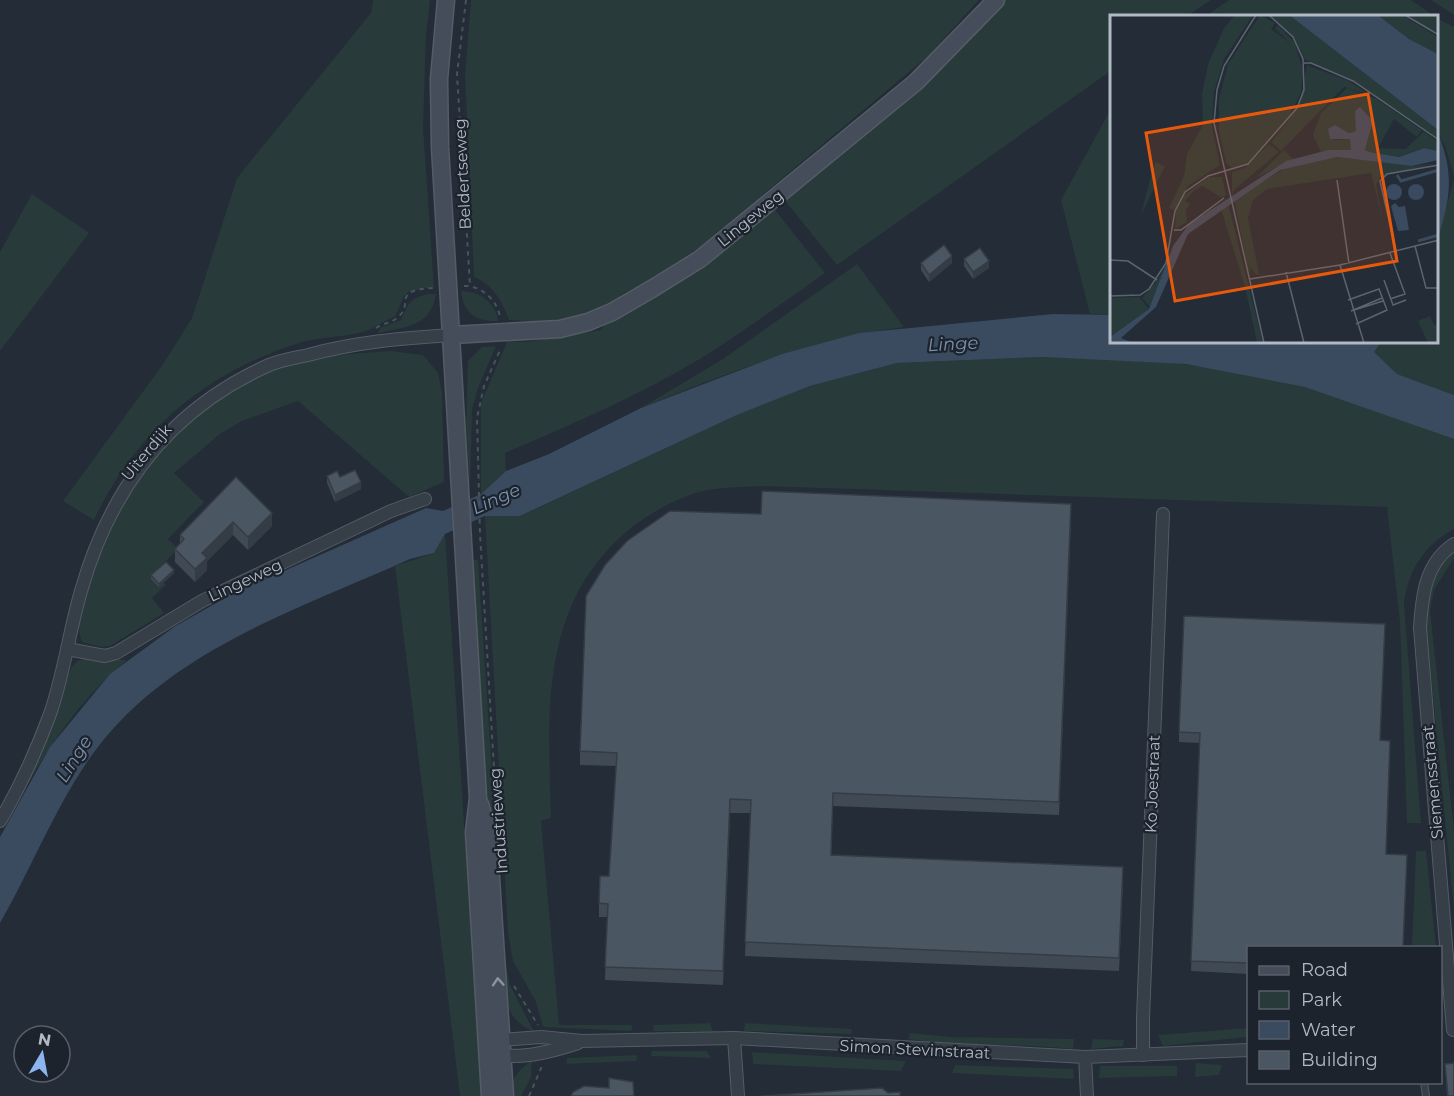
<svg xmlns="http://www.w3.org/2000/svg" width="1454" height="1096" font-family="Montserrat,sans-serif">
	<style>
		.green { fill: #283a3a }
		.water { fill: #3a4a5f }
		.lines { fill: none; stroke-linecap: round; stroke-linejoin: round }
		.lane-casing { stroke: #545c66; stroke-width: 8 }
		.street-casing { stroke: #545c66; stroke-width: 14 }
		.secondary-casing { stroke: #545c66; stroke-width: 19 }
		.path { stroke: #455558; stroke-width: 2; stroke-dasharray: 4.5 4.5; stroke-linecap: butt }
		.lane { stroke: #363e48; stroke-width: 6 }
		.street { stroke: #363e48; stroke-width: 12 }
		.secondary { stroke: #454d5a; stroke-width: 16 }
		.wall { fill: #404a55 }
		.shaded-wall { fill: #343c45 }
		.building { fill: #4b5663; stroke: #343c45; stroke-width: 1.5 }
		.oneway { stroke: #8b939f }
		.labels { text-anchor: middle; stroke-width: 4.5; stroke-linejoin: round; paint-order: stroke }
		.street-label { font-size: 16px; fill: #b1b9c4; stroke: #1c232c }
		.water-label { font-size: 18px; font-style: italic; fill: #7c90aa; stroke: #1c232c }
		.inset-river { fill: none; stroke: #3a4a5f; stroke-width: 3 }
		.inset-road { fill: none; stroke: #5c646f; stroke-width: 1.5 }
		.view { fill: #e8590c; fill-opacity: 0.15; stroke: #e8590c; stroke-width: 3 }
		.inset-edge { fill: none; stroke: #b1b9c4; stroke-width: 3 }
	</style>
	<rect width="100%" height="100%" fill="#232c37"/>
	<g class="green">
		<path d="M373,0h57l-4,36 -3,92 11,159 -24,4 -6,5 -9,21c-11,3 -20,11 -29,14 -21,7 -46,5 -67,12 -96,31 -162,87 -205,177l-31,-19 100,-137 29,-46 45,-140 134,-165z"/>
		<path d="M471,0h508l-51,56 -229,192 -50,32 -27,14 -16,15 -14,5 -43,8 -40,-2c-6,-17 -16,-36 -35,-43l-9,-201z"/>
		<polygon points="1001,0 1211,0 1187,16 1112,16 1112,70 837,265 782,197"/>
		<polygon points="1229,0 1411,0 1434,16 1206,16"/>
		<polygon points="1431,0 1454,0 1454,15"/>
		<polygon points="1438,19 1454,27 1454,176 1445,146 1438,133"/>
		<polygon points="1112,107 1112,315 1090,314 1061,200"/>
		<polygon points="1454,180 1454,395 1397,374 1373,352 1381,342 1438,342 1438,238"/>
		<polygon points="32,194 89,233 0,351 0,252"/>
		<path d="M772,206l53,67c-41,29 -82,59 -125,86 -62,37 -129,66 -195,94l1,18 -25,23v-91l26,-61h20l74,-12 7,-13z"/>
		<path d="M857,264l47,63c-92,12 -177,46 -263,81l82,-49z"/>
		<path d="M461,291c19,0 34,11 37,30 -22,1 -35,-8 -37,-30z"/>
		<path d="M428,294h8c-5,33 -31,33 -58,39l2,-5 21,-8c7,-15 8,-22 27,-26z"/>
		<polygon points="496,346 478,388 472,409 470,493 466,424 468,361 482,347"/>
		<path d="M391,351l32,4 15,18 4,20 2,89 -35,15 -111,-96 -56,20 -22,13 -46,39 30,29 -36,37 10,10 -13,13 5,5 -10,11 6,7 -14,13 12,15 -54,33 -9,1 -19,-5c-10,-23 7,-56 14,-79 5,-14 8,-30 14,-43 25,-61 103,-130 164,-152 37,-14 79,-14 117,-17z"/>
		<path d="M1043,357c88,1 179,6 264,30 50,15 98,35 147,52v90c-29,15 -47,43 -50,75l17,219h-14l-7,-201 -13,-115 -625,-21c-18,1 -36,1 -54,4 -25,4 -58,23 -77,38 -92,75 -83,183 -80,290l-10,3 18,204h74l-2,6 -88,-4 -7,-25 -23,-41 -5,-28 -23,-417h36l216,-101 73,-29 87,-23z"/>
		<polygon points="445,534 482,1096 460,1096 395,566 434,553"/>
		<path d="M1454,549v9l-20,32 -4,21 24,219v81l-29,-298c5,-26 10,-44 29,-64z"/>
		<path d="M473,560h5l26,394 6,31 24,47c-29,-14 -27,-29 -33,-57l-29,-385z"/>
		<path d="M86,658l41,2c-42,34 -73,79 -100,125l44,-117 6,-7z"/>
		<polygon points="1416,851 1426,851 1436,947 1412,947"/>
		<polygon points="710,1023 713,1032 653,1031 654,1025"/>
		<polygon points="745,1023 852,1029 851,1034 744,1031"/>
		<polygon points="1248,1028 1247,1037 1163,1046 1158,1035"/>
		<path d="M910,1033l41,4 123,2 -1,10c-55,-6 -110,-2 -165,-10z"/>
		<polygon points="1093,1039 1124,1040 1123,1046 1091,1049"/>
		<polygon points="652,1051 707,1051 711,1058 651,1056"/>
		<polygon points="752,1052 906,1061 901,1071 753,1064"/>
		<polygon points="638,1055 636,1061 567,1064 567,1058"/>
		<path d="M532,1061l-1,17 -10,18h-12c3,-17 8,-26 23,-35z"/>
		<polygon points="1196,1063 1222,1065 1219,1075 1195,1077"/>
		<polygon points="955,1065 1073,1069 1074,1079 952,1073"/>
		<polygon points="1100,1066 1177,1066 1177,1076 1099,1078"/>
	</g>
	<g class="water">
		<path d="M1438,133c16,40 13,64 0,105z"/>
		<path d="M1053,314l59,1v27h269l-7,10 23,22 57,21v44l-149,-52 -119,-23 -143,-7 -146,6 -87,23 -73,29 -217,101h-35l-40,18 -11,19 -24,6c-102,46 -222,85 -298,171 -48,53 -76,131 -112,193v-86l50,-90 60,-73 64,-47 58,-33 194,-86 17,3 38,-17 25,-23 43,-17 92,-46 141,-54 77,-21z"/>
	</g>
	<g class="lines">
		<defs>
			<polyline id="lane" points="1424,1082 1426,1096"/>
			<g id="street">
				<polyline points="67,649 105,656 116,653 202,601 391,511 425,499"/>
				<path d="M0,821c20,-34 36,-69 50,-107 14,-40 19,-82 31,-123 29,-102 89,-182 188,-226 12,-5 26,-7 39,-10 48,-13 95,-17 144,-20"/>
				<path d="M1453,1030l-33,-402c2,-32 5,-65 34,-84"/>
				<polyline points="734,1038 738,1096"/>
				<polyline points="496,1044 501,1040 541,1037 582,1041 734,1038 1085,1057 1248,1050"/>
				<path d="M495,1053c22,8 62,-3 83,-10"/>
				<polyline points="1143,1055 1143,1018 1163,514"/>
				<polyline points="1085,1057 1087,1096"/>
			</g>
			<g id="secondary">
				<polyline points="446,0 439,79 440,147 478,798 474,832 490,1096"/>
				<polyline points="452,335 560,329 588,322 612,312 655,287 700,259 916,82 996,0"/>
				<polyline points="480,804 488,832 505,1096"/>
			</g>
		</defs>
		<use href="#lane" class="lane-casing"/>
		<use href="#street" class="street-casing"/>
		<use href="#secondary" class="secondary-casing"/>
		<g class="path">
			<polyline points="466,0 457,74 470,286"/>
			<path d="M464,286c18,-1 35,16 36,33"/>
			<path d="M376,328c7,-5 16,-5 22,-11 17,-14 -8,-27 36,-29"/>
			<polyline points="496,802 480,534 477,418 484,386 501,348"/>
			<polyline points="514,986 538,1025"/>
			<polyline points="529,1096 542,1066"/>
		</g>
		<use href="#lane" class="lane"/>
		<use href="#street" class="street"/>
		<use href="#secondary" class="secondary"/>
	</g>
	<g class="wall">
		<polygon points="964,259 989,268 973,279 964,266"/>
		<polygon points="921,263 952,263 929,282 921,270"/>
		<polygon points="327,476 340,477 361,489 335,502 327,483"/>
		<polygon points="236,477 272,526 248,550 233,535 207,561 207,570 195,582 175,562 175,549 180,544 180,535"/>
		<polygon points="761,514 1071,518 1059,815 833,806 831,855 1123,881 1119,971 745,956 751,813 730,813 723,985 605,980 607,917 599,917 599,903 609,876 616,766 580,765 580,751"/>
		<polygon points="174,573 159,587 151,579 151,575"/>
		<polygon points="1179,732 1380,740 1386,854 1248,948 1248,974 1191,971 1200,743 1179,742"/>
		<polygon points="1445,1064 1454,1096 1447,1096"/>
	</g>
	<g class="shaded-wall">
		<polygon points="952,256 952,263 929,282 929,275"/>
		<polygon points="989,261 989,268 973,279 973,272"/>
		<polygon points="361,482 361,489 335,502 335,495"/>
		<polygon points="1071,504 1071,518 1059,815 1059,802"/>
		<polygon points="272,513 272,526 248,550 248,537"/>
		<polygon points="233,522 233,535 207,561 207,570 195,582 195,569 202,553"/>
		<polygon points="174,570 174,573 159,587 159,584"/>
		<polygon points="730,799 730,813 723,985 723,971"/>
		<polygon points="1123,867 1123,881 1119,971 1119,958"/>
	</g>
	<g class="building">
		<polygon points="944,245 952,256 929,275 921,263"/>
		<polygon points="980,248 989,261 973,272 964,259"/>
		<polygon points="355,470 361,482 335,495 327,476 337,471 340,477"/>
		<polygon points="236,477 272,513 248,537 233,522 202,553 207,558 195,569 175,549 184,539 180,535"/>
		<polygon points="762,491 1071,504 1059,802 833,793 831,855 1123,867 1119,958 745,942 751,800 730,799 723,971 605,967 608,904 599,903 600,876 609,876 617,753 580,751 586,596 605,565 627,541 670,511 761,514"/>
		<polygon points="166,562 174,570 159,584 151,575"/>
		<polygon points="1184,616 1385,624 1380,740 1390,741 1386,854 1407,855 1403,948 1248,948 1248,963 1191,961 1200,733 1179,732"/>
		<polygon points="1454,1063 1454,1096 1448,1096 1445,1064"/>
		<polygon points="609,1078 633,1082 634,1096 571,1096 573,1092 584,1086 609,1088"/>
		<polygon points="882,1088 888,1093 900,1092 900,1096 761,1096"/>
	</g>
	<defs><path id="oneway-chevron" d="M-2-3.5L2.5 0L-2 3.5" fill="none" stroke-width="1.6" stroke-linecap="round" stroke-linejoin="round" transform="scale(1.5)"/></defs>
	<use class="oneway" href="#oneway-chevron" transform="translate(498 982) rotate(-94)"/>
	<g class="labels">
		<g class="street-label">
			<text transform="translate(462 174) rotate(-93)" y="6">Beldertseweg</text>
			<text transform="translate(750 218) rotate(-39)" y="6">Lingeweg</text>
			<text transform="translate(146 452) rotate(-50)" y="6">Uiterdijk</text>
			<text transform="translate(245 580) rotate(-25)" y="6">Lingeweg</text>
			<text transform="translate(1432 782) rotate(-95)" y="6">Siemensstraat</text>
			<text transform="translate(1152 784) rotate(-88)" y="6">Ko Joestraat</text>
			<text transform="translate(498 821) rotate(-94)" y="6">Industrieweg</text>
			<text transform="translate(915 1049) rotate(3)" y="6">Simon Stevinstraat</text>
		</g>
		<g class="water-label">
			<text transform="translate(953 344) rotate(-3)" y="6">Linge</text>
			<text transform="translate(496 499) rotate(-24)" y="6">Linge</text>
			<text transform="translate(74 759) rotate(-58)" y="6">Linge</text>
		</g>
	</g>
	<g transform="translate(1110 15)">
		<rect width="328" height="328" fill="#232c37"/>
		<path d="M125,0h18l-29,44 -10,33 -2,35 8,38 -32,21 -14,24 -5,-2 15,-32 3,-22 16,-29 -1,-31 6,-30 16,-36zM150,0l15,8 -4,6 19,14 -15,-14 3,-4 17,18 8,28 -2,21 -12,25 -42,47 -15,4 -6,-5 -7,-31v-33l9,-35zM160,0h19l149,115v9l-89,-61 -44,-18 -11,-23zM268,0h24l36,22v17l-29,-15zM298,0h30v17l-13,-5zM197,50l42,16 21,14 -26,-8 -63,64 -10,-9 28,-36zM237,73l28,10 47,32 -5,7 -23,-18 -16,29 28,1 18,-18 14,11v9l-16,-3 -23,9 -30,-4 -4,-3 8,-29 -13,-14 -4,24 -7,2 -14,-8 -1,15 16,-1 1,11 -30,2 -8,-17 8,-22zM159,129l10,8 -44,37 -3,6v-23l14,-5zM174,135l9,9 -38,19 11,-10zM227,142l78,9 23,-3 -57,13 -5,9 7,36 -12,-48 -104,16 -14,11 -5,18 11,56h11l-14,1 -8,-12 5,13 -5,-7 -14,-70 56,-34zM46,147l9,4 -24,49 11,-44zM98,162h14l4,18 -4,3 -20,-12 -8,5 -9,10 5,3 -4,7 1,11 -12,7 1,-20 8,-14zM118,188l35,140h-6l-12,-56 -24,-78zM58,246l-7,19 -11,27 -8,-9 15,-17zM29,282l10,12 -39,28v-39zM320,301l4,9h4v18h-10l-10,-22z" fill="#283a3a"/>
		<path d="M179,0h89l31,24 29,15v76zM250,92l13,14 -8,29 4,2 30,5 25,-9 14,3v9l-26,6 -75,-9 -57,13 -92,64 -32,73 -35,31 12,5h-23v-6l39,-28 24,-63 16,-22 97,-63 42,-11h23l-1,-11h-20l-2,-10 7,-4 14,8 7,-2 -1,-20zM298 177a8 8 0 1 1 16 0a8 8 0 1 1-16 0ZM276 177a8 8 0 1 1 16 0a8 8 0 1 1-16 0ZM285,188l4,4 6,-1 4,24 -11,1 -7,-25z" fill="#3a4a5f"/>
		<path class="inset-river" d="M287,160l4,6 38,-11M308,226l21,-6"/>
		<path class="inset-road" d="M146,0l-32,51 -7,24 -3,33 50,220M295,0l34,20M194,48h7l42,18 86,59M227,165l12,84M64,215h7l43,-32M305,231l11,42h13M286,236l-16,-70 7,-7 52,-9M280,238l15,41 -15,5M0,245l18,1 29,19M230,250l24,78M176,257l18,71M140,264l90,-14 99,-25M274,265l9,25 13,-5M0,281l30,-1 9,-6 17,-26 9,-52 10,-19 23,-16 40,-12 49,-56 7,-18 -1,-31 -10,-22 -24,-22M238,285l31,-11 8,21 -31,14M244,295l29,-9M241,296l31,-13"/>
		<path class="view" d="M258,79l29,167 -222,40 -29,-168z"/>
		<rect width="328" height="328" class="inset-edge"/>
	</g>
	<rect x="1247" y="946" width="195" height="138" fill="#1c232c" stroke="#585f69" stroke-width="1.5"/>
	<rect x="1259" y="966" width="30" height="9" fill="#454d5a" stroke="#585f69" stroke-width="1.5"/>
	<text x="1301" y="976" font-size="18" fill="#b1b9c4">Road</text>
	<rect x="1259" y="991" width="30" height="18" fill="#283a3a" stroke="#585f69" stroke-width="1.5"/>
	<text x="1301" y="1006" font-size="18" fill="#b1b9c4">Park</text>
	<rect x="1259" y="1021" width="30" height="18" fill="#3a4a5f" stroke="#585f69" stroke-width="1.5"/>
	<text x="1301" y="1036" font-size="18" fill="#b1b9c4">Water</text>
	<rect x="1259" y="1051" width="30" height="18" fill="#4b5663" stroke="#585f69" stroke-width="1.5"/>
	<text x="1301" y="1066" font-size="18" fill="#b1b9c4">Building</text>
	<g transform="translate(42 1054) rotate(10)"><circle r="28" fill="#1c232c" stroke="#585f69" stroke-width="1.5"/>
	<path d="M0-4.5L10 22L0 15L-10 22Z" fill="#8cb4ee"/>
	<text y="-9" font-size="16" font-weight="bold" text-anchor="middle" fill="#b1b9c4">N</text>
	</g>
</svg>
